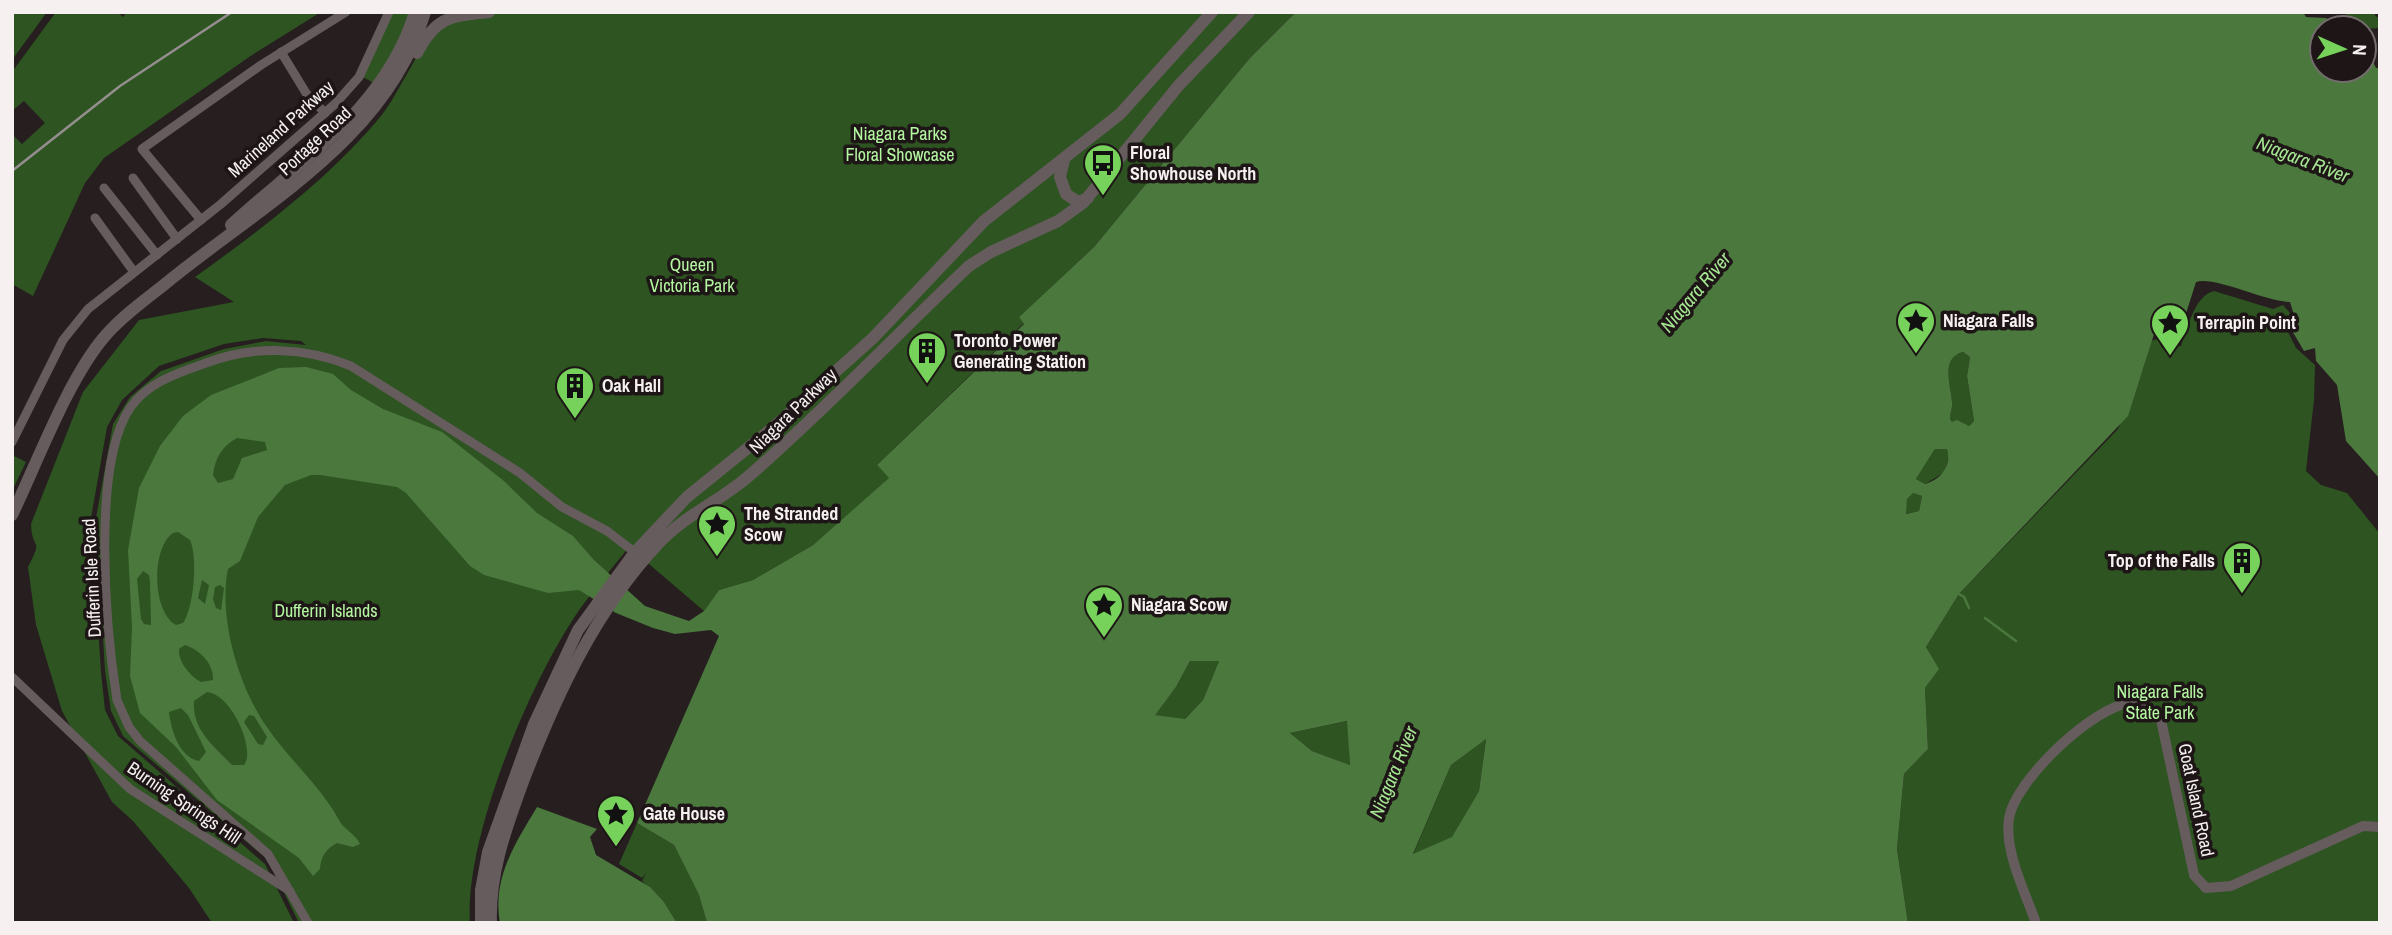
<svg xmlns="http://www.w3.org/2000/svg" width="2392" height="935" font-family="'Archivo Narrow',sans-serif">
	<style>
		.green { fill: #2d5421 }
		.water { fill: #4a783d; fill-rule: evenodd }
		.lines { fill: none; stroke-linecap: round; stroke-linejoin: round }
		.stream { stroke: #4a783d; stroke-width: 2.5 }
		.minor { stroke: #665c5d; stroke-width: 9 }
		.tertiary { stroke: #665c5d; stroke-width: 10 }
		.secondary { stroke: #665c5d; stroke-width: 12 }
		.rail { stroke: #958e8f; stroke-width: 2.5 }
		.labels { text-anchor: middle; stroke-width: 7; stroke-linejoin: round; paint-order: stroke }
		.street-label { font-size: 18px; fill: #f6f0f0; stroke: #1d1516 }
		.park-label { font-size: 18px; fill: #b4f7a1; stroke: #1d1516 }
		.poi-label { font-size: 18px; font-weight: bold; fill: #f6f0f0; stroke: #1d1516; text-anchor: start }
		.water-label { font-size: 19px; font-style: italic; fill: #a6e793; stroke: #1d1516 }
	</style>
	<rect width="100%" height="100%" fill="#261e1f"/>
	<g class="green">
		<polygon points="12,12 47,12 12,60"/>
		<polygon points="56,12 117,12 123,17 127,12 321,12 252,55 104,158 85,183 33,296 12,284 12,134 22,144 45,123 24,101 12,111 12,72"/>
		<polygon points="390,12 410,12 395,50 374,83 361,76"/>
		<path d="M508,12h788l-47,47 -155,188 -75,70 5,6 -147,142 13,13 -77,67 -60,35 -34,10 -15,21 -75,-64c-16,20 -32,39 -47,59 -50,70 -118,231 -112,317h-171l-31,-63 -145,-124 -12,-25 -6,-40 -9,-153 17,-94 17,-27 31,-26 63,-22 42,-8 40,4 -5,-4 -38,-3 -39,6 -65,22 -37,34 -15,27 -16,91 10,154 4,38 13,26 147,128 29,59h-82l-23,-35 -56,-67 -21,-19 -50,-91 -26,-86 -8,-58c16,-31 4,-15 3,-43l52,-132 56,-72 95,-18 -39,-25c64,-46 136,-100 186,-161 16,-19 41,-75 55,-86 22,-16 47,-14 72,-18z"/>
		<polygon points="2341,12 2376,12 2375,16 2380,18 2380,28 2366,29 2359,21"/>
		<path d="M2214,291l59,18 10,-4 7,8 -4,15 10,20 19,17 -1,35 -8,71 15,14 26,8 33,41v389h-472l-11,-74 7,-75 24,-25 -3,-61 13,-19 -12,-22 33,-53 159,-165 25,-60 7,-28 8,-2 4,9 19,-2c7,-18 13,-50 33,-55z"/>
		<path d="M1963,352l7,5 -3,19 7,45 -5,5 -17,-3 -2,-4c0,-7 3,-11 2,-17 -1,-17 -12,-44 11,-50z"/>
		<polygon points="1935,449 1947,449 1949,455 1945,472 1925,484 1916,479"/>
		<polygon points="12,455 26,462 12,491"/>
		<polygon points="1913,493 1922,496 1919,511 1905,514 1907,498"/>
		<polygon points="1190,661 1219,661 1203,700 1184,720 1154,715 1176,687"/>
		<polygon points="1348,721 1350,765 1312,751 1290,733"/>
		<polygon points="1486,738 1479,791 1452,838 1413,855 1451,765"/>
		<polygon points="637,823 674,845 699,895 707,923 677,923 664,902 642,881 646,873 642,878 619,864"/>
	</g>
	<g class="water">
		<path d="M1296,12h1007l3,5 20,1 15,10h-19v42h42v-25l12,23h4v411l-34,-38 -9,-56 -21,-24 -1,-13 -11,3 -16,-27 6,-9 -4,-13c-27,-1 -75,-26 -94,-20l-14,44 -18,12 -5,-8 -4,1 -27,85 -169,178 -33,53 13,22 -14,19 3,61 -24,25 -7,75 11,74h-1201l-8,-28 -25,-50 -37,-22 82,-187 -8,-6 -36,4 -22,-6 -37,-15 -37,-23 -31,3 -64,-18 -14,-9 -64,-73 -9,-6 -77,-12h-9l-26,10 -27,32 -18,44 -12,8c-10,48 11,119 39,158 22,33 53,58 72,93 5,10 17,14 21,24l-7,3 -16,-4c-11,6 -16,13 -17,26l-7,7 -14,-18 -82,-58 -41,-53 -36,-34 -10,-37 2,-48 -4,-78 11,-62 21,-42 23,-30 28,-21 68,-27 27,-1 27,7 18,16 32,19 59,23 62,49 33,32 36,23 21,24 51,46 44,15 15,-10 15,-21 34,-10 60,-35 76,-67 -12,-13 147,-141 -5,-7 75,-70 155,-188zM1963,352l7,5 -3,19 7,45 -5,5 -12,-6 -5,2 -2,-3c0,-7 3,-11 2,-17 -1,-17 -12,-44 11,-50zM237,438l28,4 2,8 -25,8 -9,21 -15,4 -5,-8c2,-17 9,-29 24,-37zM1935,449h12c5,16 -6,31 -22,35l-9,-5zM1913,493l9,3 -3,15 -13,3 1,-15zM178,532l12,8c8,18 4,67 -7,83l-7,2c-24,-13 -25,-77 -3,-92zM143,571l6,4 1,7 1,43 -7,-1 -3,-5 -4,-40zM202,580l7,5 -4,19 -7,-6zM220,585l4,3 -3,22 -5,-2 -3,-9 2,-12zM185,645c15,5 29,19 28,35l-12,2c-11,-6 -23,-20 -22,-33zM1190,661h29l-16,39 -18,19 -30,-4 21,-28zM207,692c25,2 49,59 37,73h-12c-18,-19 -40,-35 -38,-64zM181,708l7,7 18,37 -7,9c-20,-4 -28,-31 -30,-49zM249,715l5,1 13,21 -4,8 -5,-1 -14,-22zM1347,721l3,44 -38,-14 -22,-18zM1486,739l-7,52 -27,46 -39,17 38,-89z"/>
		<path d="M537,807l60,22 -7,8 6,18 54,32 14,15 13,21h-177c-8,-45 15,-79 37,-116z"/>
	</g>
	<g class="lines">
		<g class="stream">
			<polyline points="1959,594 1964,597 1969,608"/>
			<polyline points="1985,618 2016,641"/>
		</g>
		<g class="minor">
			<polyline points="281,52 306,93 325,113"/>
			<polyline points="133,178 177,239"/>
			<polyline points="104,188 157,255"/>
			<polyline points="95,218 134,272"/>
			<polyline points="201,220 142,149 261,65 346,12"/>
			<polyline points="12,442 63,340 88,309 221,204 335,104 359,77 389,12"/>
			<polyline points="12,677 130,789 290,891"/>
			<path d="M308,923l-40,-69 -128,-113 -11,-14 -12,-27c-11,-69 -26,-234 13,-292 18,-26 48,-35 76,-45 47,-18 99,-16 145,3l169,107 42,34 45,24 30,23"/>
		</g>
		<path class="tertiary" d="M2036,923c-11,-31 -32,-72 -27,-105 6,-37 83,-111 121,-115 14,-2 23,7 31,17l33,155 12,13 25,-2 132,-60 17,1"/>
		<g class="secondary">
			<path d="M417,53c19,-37 34,-37 72,-41"/>
			<polyline points="1064,160 1060,177 1066,194 1078,202 1088,198"/>
			<path d="M231,225c69,-64 155,-117 184,-213"/>
			<path d="M12,515c25,-52 56,-136 93,-179 17,-20 40,-36 60,-52 96,-79 223,-145 260,-272"/>
			<polyline points="481,923 481,890 488,852 534,724 578,630 635,552 687,497 775,426 873,338 984,221 1120,114 1212,12"/>
			<path d="M491,923c-2,-51 16,-97 33,-144 33,-85 70,-166 133,-234 27,-30 64,-44 93,-70 76,-66 146,-140 219,-209l22,-14 67,-31 25,-18 96,-118 70,-73"/>
		</g>
		<polyline class="rail" points="12,171 120,86 232,12"/>
	</g>
	<defs>
		<symbol id="bus-pin" viewBox="-11 -11 22 30"><path d="M0 17L-7.5 6A9.5 9.5 0 1 1 7.5 6Z" fill="#76d25a" stroke="#1d1516"/><path d="M-5-6H5V4H4V6H2V4H-2V6H-4V4H-5ZM-3.5-4V0h7V-4ZM-3.5 1.2v1.5H-2V1.2ZM2 1.2v1.5H3.5V1.2Z" fill="#111"/></symbol>
		<symbol id="sight-pin" viewBox="-11 -11 22 30"><path d="M0 17L-7.5 6A9.5 9.5 0 1 1 7.5 6Z" fill="#76d25a" stroke="#1d1516"/><path d="M0-6L1.8-2.2L6-1.7L2.9 1.2L3.7 5.4L0 3.3L-3.7 5.4L-2.9 1.2L-6-1.7L-1.8-2.2Z" fill="#111"/></symbol>
		<symbol id="building-pin" viewBox="-11 -11 22 30"><path d="M0 17L-7.5 6A9.5 9.5 0 1 1 7.5 6Z" fill="#76d25a" stroke="#1d1516"/><path d="M-4-6H4V6H1V3H-1V6H-4ZM-2.5-4.3h1.7v1.8h-1.7ZM.8-4.3h1.7v1.8H.8ZM-2.5-1h1.7V.8h-1.7ZM.8-1h1.7V.8H.8Z" fill="#111"/></symbol>
	</defs>
	<g fill-rule="evenodd">
		<use href="#bus-pin" x="1081" y="141" width="44" height="60"/>
		<use href="#sight-pin" x="1894" y="299" width="44" height="60"/>
		<use href="#sight-pin" x="2148" y="301" width="44" height="60"/>
		<use href="#building-pin" x="905" y="329" width="44" height="60"/>
		<use href="#building-pin" x="553" y="364" width="44" height="60"/>
		<use href="#sight-pin" x="695" y="502" width="44" height="60"/>
		<use href="#building-pin" x="2220" y="539" width="44" height="60"/>
		<use href="#sight-pin" x="1082" y="583" width="44" height="60"/>
		<use href="#sight-pin" x="594" y="792" width="44" height="60"/>
	</g>
	<g class="labels">
		<g class="street-label">
			<text transform="translate(281 129) rotate(-42)" y="6">Marineland Parkway</text>
			<text transform="translate(315 141) rotate(-43)" y="6">Portage Road</text>
			<text transform="translate(793 411) rotate(-44)" y="6">Niagara Parkway</text>
			<text transform="translate(92 578) rotate(-93)" y="6">Dufferin Isle Road</text>
			<text transform="translate(2196 800) rotate(78)" y="6">Goat Island Road</text>
			<text transform="translate(184 803) rotate(34)" y="6">Burning Springs Hill</text>
		</g>
		<g class="park-label">
			<text x="900" y="140">Niagara Parks<tspan x="900" dy="21">Floral Showcase</tspan></text>
			<text x="692" y="271">Queen<tspan x="692" dy="21">Victoria Park</tspan></text>
			<text x="326" y="617">Dufferin Islands</text>
			<text x="2160" y="698">Niagara Falls<tspan x="2160" dy="21">State Park</tspan></text>
		</g>
		<g class="poi-label">
			<text x="1130" y="159">Floral<tspan x="1130" dy="21">Showhouse North</tspan></text>
			<text x="1943" y="327">Niagara Falls</text>
			<text x="2197" y="329">Terrapin Point</text>
			<text x="954" y="347">Toronto Power<tspan x="954" dy="21">Generating Station</tspan></text>
			<text x="602" y="392">Oak Hall</text>
			<text x="744" y="520">The Stranded<tspan x="744" dy="21">Scow</tspan></text>
			<text x="2215" y="567" text-anchor="end">Top of the Falls</text>
			<text x="1131" y="611">Niagara Scow</text>
			<text x="643" y="820">Gate House</text>
		</g>
		<g class="water-label">
			<text transform="translate(2303 159) rotate(21)" y="7">Niagara River</text>
			<text transform="translate(1695 292) rotate(-50)" y="7">Niagara River</text>
			<text transform="translate(1393 772) rotate(-68)" y="7">Niagara River</text>
		</g>
	</g>
	<rect width="2392" height="935" fill="none" stroke="#f6f0f0" stroke-width="28"/>
	<g transform="translate(2343 49) rotate(93)"><circle r="33" fill="#1d1516" stroke="#746d6d" stroke-width="2"/>
	<path d="M0-5L12 26L0 18L-12 26Z" fill="#76d25a"/>
	<text y="-10" font-size="19" font-weight="bold" text-anchor="middle" fill="#f6f0f0">N</text>
	</g>
</svg>
